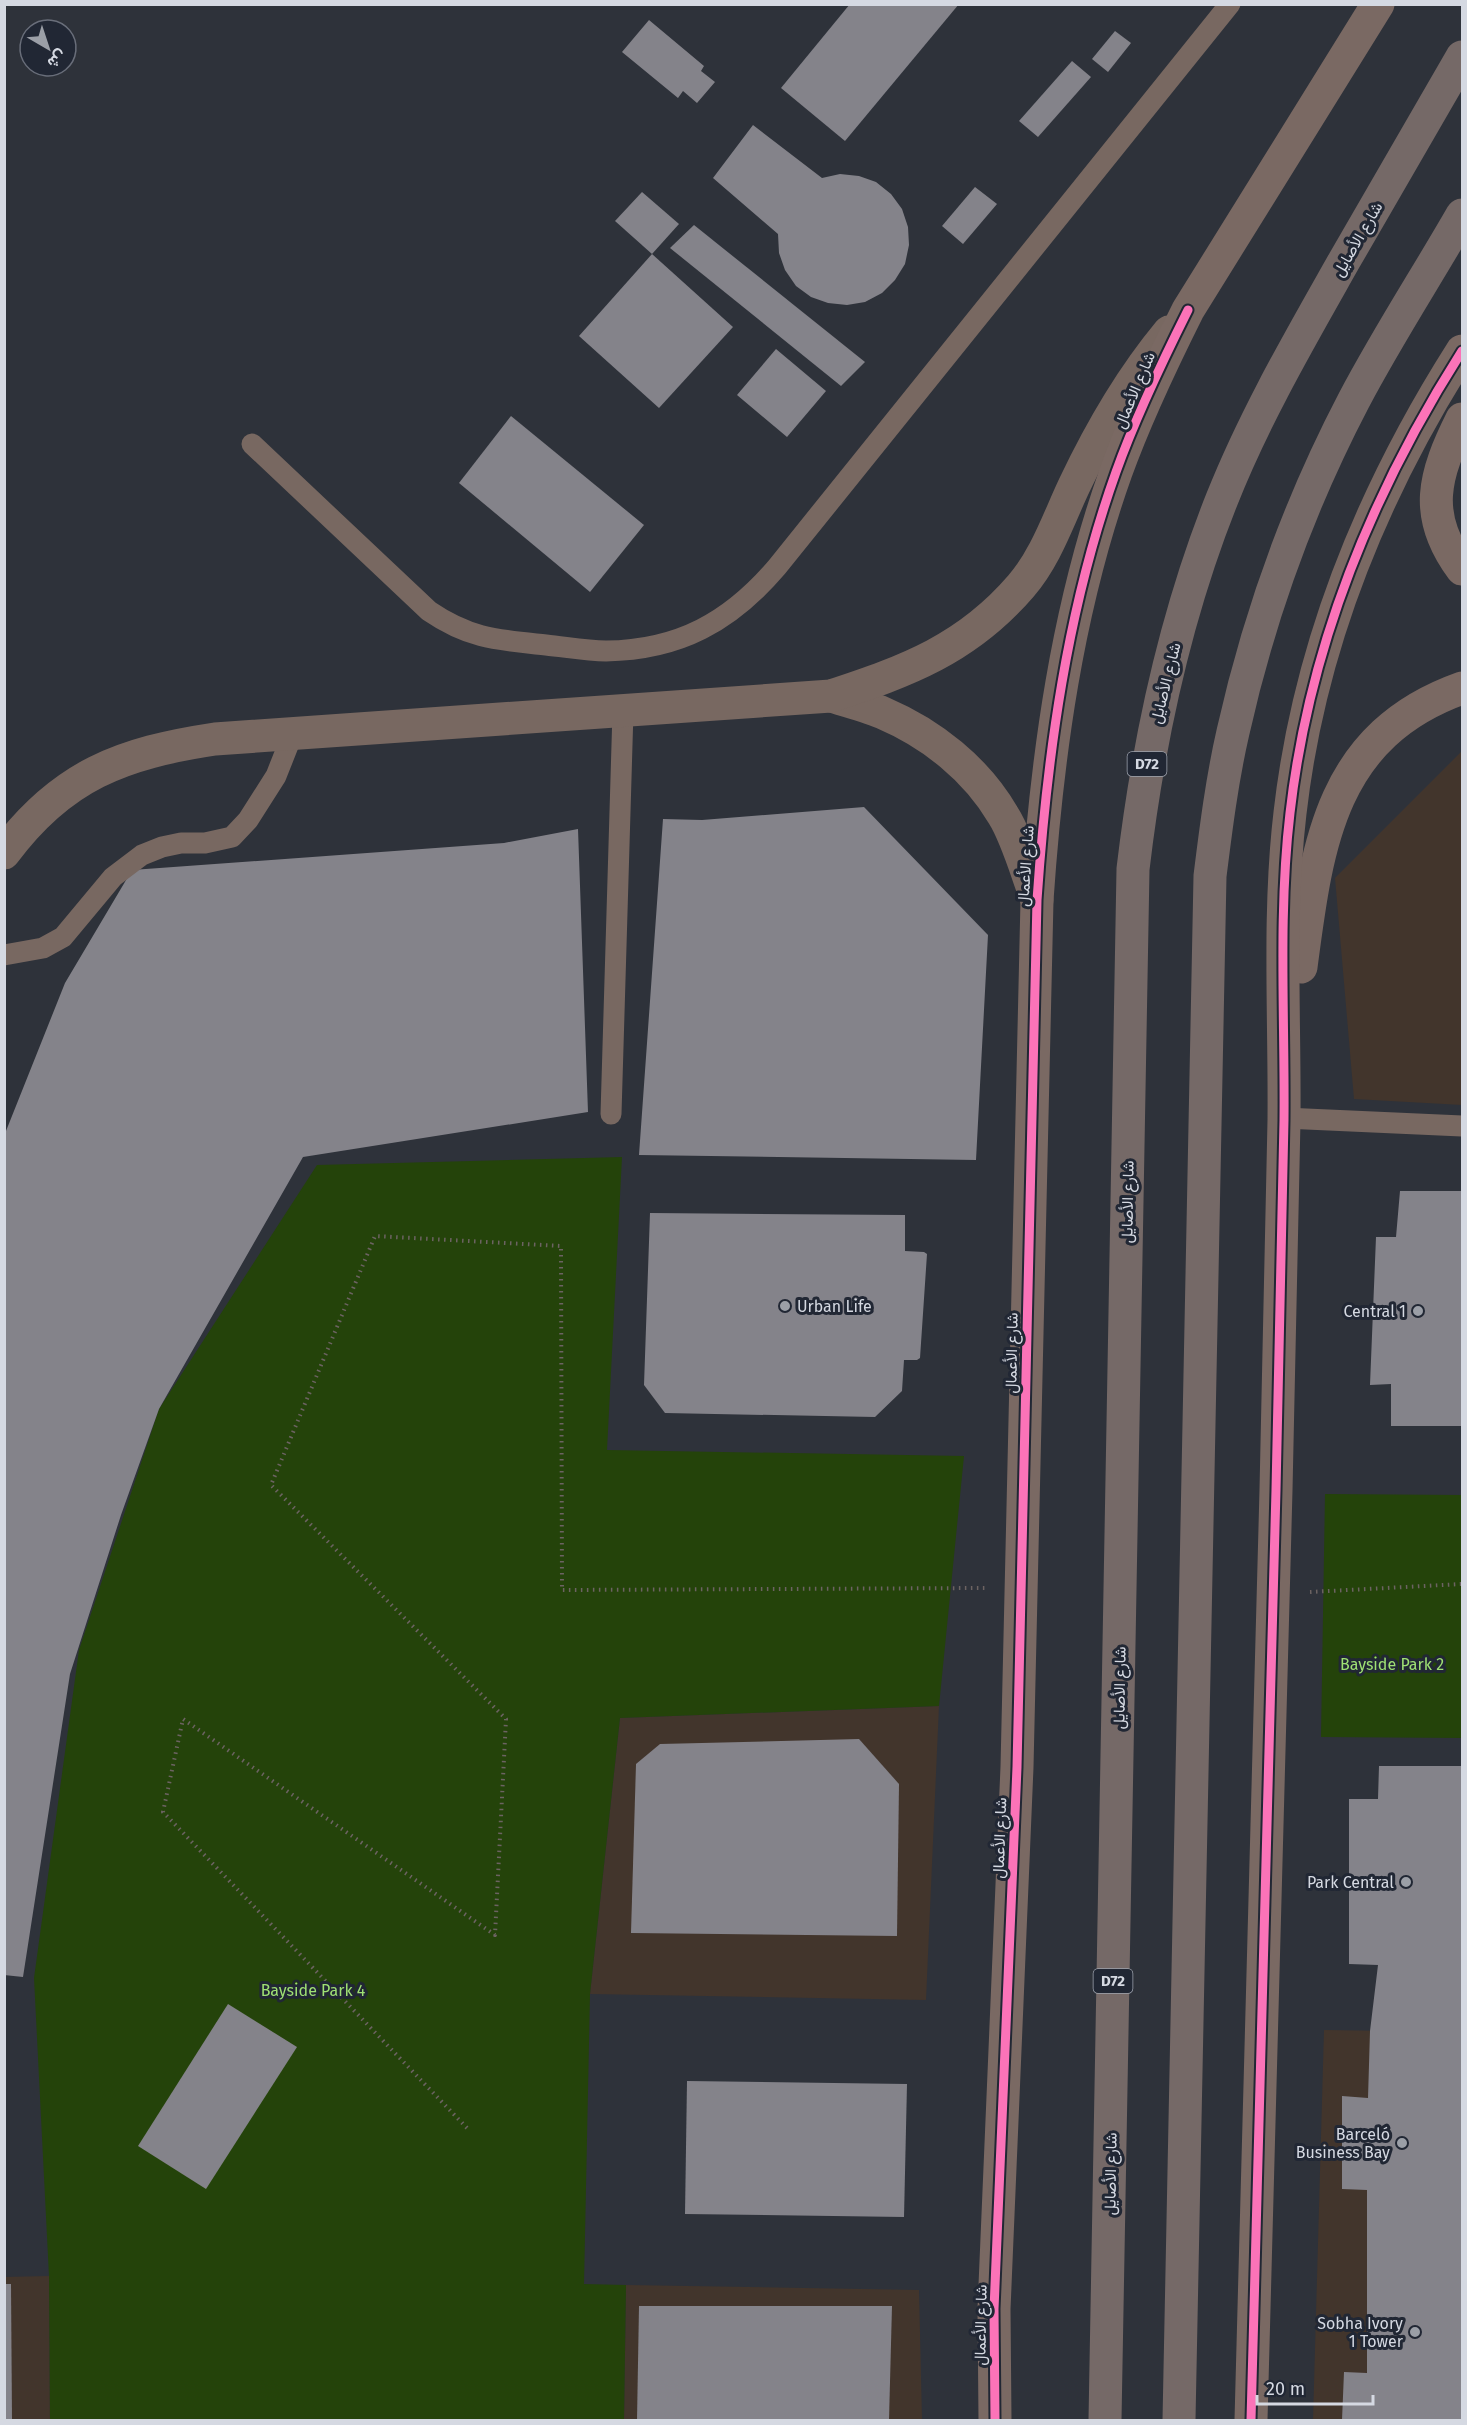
<svg xmlns="http://www.w3.org/2000/svg" width="1467" height="2425" font-family="'Fira Sans',Vazirmatn,sans-serif">
	<style>
		.commercial { fill: #42352c }
		.green { fill: #24430a }
		.building { fill: #84838a }
		.lines { fill: none; stroke-linecap: round; stroke-linejoin: round }
		.path { stroke: #6c6362; stroke-width: 4; stroke-dasharray: 1.5 4.5; stroke-linecap: butt }
		.lane { stroke: #786861; stroke-width: 21 }
		.street { stroke: #786861; stroke-width: 33 }
		.secondary { stroke: #7a6963; stroke-width: 33 }
		.primary { stroke: #756967; stroke-width: 33 }
		.cycleway-casing { stroke: #212734; stroke-width: 13 }
		.cycleway { stroke: #fb73b8; stroke-width: 9 }
		.poi-dot { fill: #9b9fa7; stroke: #212734; stroke-width: 2 }
		.labels { text-anchor: middle; stroke-width: 6; stroke-linejoin: round; paint-order: stroke }
		.shield { fill: #212734; stroke: #9fa4ae; stroke-width: 1.5 }
		.shield-label { font-size: 15px; font-weight: bold; fill: #d5d9e2 }
		.street-label { font-size: 16px; fill: #d5d9e2; stroke: #212734 }
		.poi-label { font-size: 16px; fill: #d5d9e2; stroke: #212734; text-anchor: end }
		.park-label { font-size: 16px; fill: #9fe174; stroke: #212734 }
	</style>
	<rect width="100%" height="100%" fill="#2e323a"/>
	<g class="commercial">
		<polygon points="1462,751 1462,1105 1354,1099 1335,878"/>
		<polygon points="939,1706 926,2000 590,1994 620,1718"/>
		<polygon points="1324,2030 1462,2032 1462,2420 1313,2420"/>
		<polygon points="49,2276 50,2420 5,2420 4,2277"/>
		<polygon points="626,2285 919,2290 922,2420 624,2420"/>
	</g>
	<g class="green">
		<polygon points="622,1157 607,1450 964,1456 939,1706 620,1718 590,1994 584,2284 626,2285 624,2420 50,2420 49,2276 34,1978 79,1650 159,1409 317,1165"/>
		<polygon points="1325,1494 1462,1495 1462,1738 1321,1737"/>
	</g>
	<g class="building">
		<polygon points="850,4 959,4 845,141 781,88"/>
		<polygon points="649,20 704,66 701,71 715,82 697,103 683,91 678,98 622,52"/>
		<polygon points="1115,31 1131,43 1108,72 1092,59"/>
		<polygon points="1072,61 1091,77 1038,137 1019,121"/>
		<polygon points="753,125 822,178 840,174 859,176 876,182 891,194 902,209 908,227 909,245 905,264 895,280 882,293 865,302 847,305 828,303 811,297 796,286 785,270 779,253 778,234 713,178"/>
		<polygon points="975,187 997,204 963,244 942,226"/>
		<polygon points="642,192 679,224 652,254 615,221"/>
		<polygon points="694,225 865,362 841,386 670,248"/>
		<polygon points="652,254 733,327 659,408 579,336"/>
		<polygon points="776,349 826,391 787,437 737,395"/>
		<polygon points="511,416 644,525 590,592 459,483"/>
		<polygon points="864,807 988,935 976,1160 639,1155 663,819 702,820"/>
		<polygon points="578,829 588,1112 303,1157 159,1409 121,1515 70,1674 23,1977 4,1975 4,1136 65,983 132,870 504,843"/>
		<polygon points="1400,1191 1462,1191 1462,1426 1391,1426 1391,1384 1370,1385 1376,1237 1396,1237"/>
		<polygon points="650,1213 905,1215 905,1251 924,1252 927,1254 920,1358 917,1360 904,1360 902,1391 875,1417 665,1413 644,1385"/>
		<polygon points="859,1739 899,1784 897,1936 631,1933 636,1764 660,1744"/>
		<polygon points="1379,1766 1462,1766 1462,2420 1342,2420 1344,2372 1367,2373 1367,2190 1342,2189 1342,2096 1368,2098 1370,2031 1378,1965 1349,1964 1349,1799 1378,1799"/>
		<polygon points="228,2004 297,2047 206,2189 138,2146"/>
		<polygon points="687,2081 907,2084 904,2217 685,2214"/>
		<polygon points="4,2284 11,2284 12,2420 4,2420"/>
		<polygon points="639,2306 892,2306 889,2420 637,2420"/>
	</g>
	<g class="lines">
		<g class="path">
			<polyline points="1310,1592 1462,1584"/>
			<polyline points="467,2128 163,1812 183,1719 495,1935 506,1719 271,1485 375,1236 561,1246 562,1590 985,1588"/>
		</g>
		<g class="lane">
			<path d="M252,444l177,167c41,28 69,29 117,34 20,2 40,6 60,6 73,-1 124,-29 171,-84l453,-563"/>
			<polyline points="4,955 43,948 63,937 113,877 142,855 162,847 181,843 205,843 232,837 248,820 276,776 293,733"/>
			<polyline points="611,1114 623,711"/>
			<polyline points="1284,1118 1462,1126"/>
		</g>
		<g class="street">
			<path d="M831,696c17,5 36,10 52,17 49,21 93,56 120,102 14,22 24,59 34,85"/>
			<path d="M4,853c58,-78 118,-100 211,-114l616,-43c76,-25 136,-47 190,-110 25,-29 37,-66 53,-100 26,-55 56,-107 95,-154"/>
		</g>
		<g class="secondary">
			<path d="M1462,419c-28,56 -40,96 0,150"/>
			<path d="M1301,967c16,-122 29,-232 161,-279"/>
			<path d="M995,2420l-1,-111 23,-542 20,-867c10,-145 30,-291 79,-428 20,-56 46,-110 72,-162l190,-306"/>
			<path d="M1251,2420c11,-310 19,-620 25,-930 3,-124 6,-247 8,-370 1,-102 -6,-206 6,-307 19,-166 83,-322 172,-462"/>
		</g>
		<g class="primary">
			<path d="M1105,2420l28,-1551c15,-127 41,-250 89,-370 33,-83 78,-160 122,-238 40,-68 79,-136 118,-204"/>
			<path d="M1179,2420l31,-1544c6,-48 12,-96 23,-144 26,-116 66,-227 121,-332 33,-63 73,-124 108,-185"/>
		</g>
		<defs>
			<g id="cycleway">
				<path d="M995,2420l-1,-111 23,-542 20,-867c10,-145 30,-291 79,-428 20,-56 46,-110 72,-162"/>
				<path d="M1251,2420c11,-310 19,-620 25,-930 3,-124 6,-247 8,-370 1,-102 -6,-206 6,-307 19,-166 83,-322 172,-462"/>
			</g>
		</defs>
		<use href="#cycleway" class="cycleway-casing"/>
		<use href="#cycleway" class="cycleway"/>
	</g>
	<g class="poi-dot">
		<circle cx="785" cy="1306" r="6"/>
		<circle cx="1418" cy="1311" r="6"/>
		<circle cx="1406" cy="1882" r="6"/>
		<circle cx="1402" cy="2143" r="6"/>
		<circle cx="1415" cy="2332" r="6"/>
	</g>
	<g class="labels">
		<g class="shield">
			<rect x="1127.5" y="752" width="39" height="24" rx="4.5"/>
			<rect x="1093.5" y="1969" width="39" height="24" rx="4.5"/>
		</g>
		<g class="shield-label">
			<text x="1147" y="769">D72</text>
			<text x="1113" y="1986">D72</text>
		</g>
		<g class="street-label">
			<text transform="translate(1357 239) rotate(-60)" y="6">شارع الأصايل</text>
			<text transform="translate(1134 390) rotate(-67)" y="6">شارع الأعمال</text>
			<text transform="translate(1165 683) rotate(-76)" y="6">شارع الأصايل</text>
			<text transform="translate(1025 866) rotate(-86)" y="6">شارع الأعمال</text>
			<text transform="translate(1127 1202) rotate(-89)" y="6">شارع الأصايل</text>
			<text transform="translate(1011 1353) rotate(-89)" y="6">شارع الأعمال</text>
			<text transform="translate(1119 1688) rotate(-89)" y="6">شارع الأصايل</text>
			<text transform="translate(999 1838) rotate(-88)" y="6">شارع الأعمال</text>
			<text transform="translate(1110 2174) rotate(-89)" y="6">شارع الأصايل</text>
			<text transform="translate(980 2325) rotate(-89)" y="6">شارع الأعمال</text>
		</g>
		<g class="poi-label">
			<text x="797" y="1312" text-anchor="start">Urban Life</text>
			<text x="1406" y="1317">Central 1</text>
			<text x="1394" y="1888">Park Central</text>
			<text x="1390" y="2140">Barceló<tspan x="1390" dy="18">Business Bay</tspan></text>
			<text x="1403" y="2329">Sobha Ivory<tspan x="1403" dy="18">1 Tower</tspan></text>
		</g>
		<g class="park-label">
			<text x="1392" y="1670">Bayside Park 2</text>
			<text x="313" y="1996">Bayside Park 4</text>
		</g>
	</g>
	<rect width="1467" height="2425" fill="none" stroke="#d5d9e2" stroke-width="12"/>
	<g transform="translate(48 48) rotate(141)"><circle r="28" fill="#212734" stroke="#696e7a" stroke-width="1.5"/>
	<path d="M0-4.5L10 22L0 15L-10 22Z" fill="#9b9fa7"/>
	<text y="-9" font-size="16" font-weight="bold" text-anchor="middle" fill="#d5d9e2">ش</text>
	</g>
	<path d="M1257 2395v9h116v-9" fill="none" stroke="#d5d9e2" stroke-width="3"/>
	<text x="1266" y="2395" font-size="18" fill="#d5d9e2" stroke="#212734" stroke-width="4.5" paint-order="stroke">20 m</text>
</svg>
